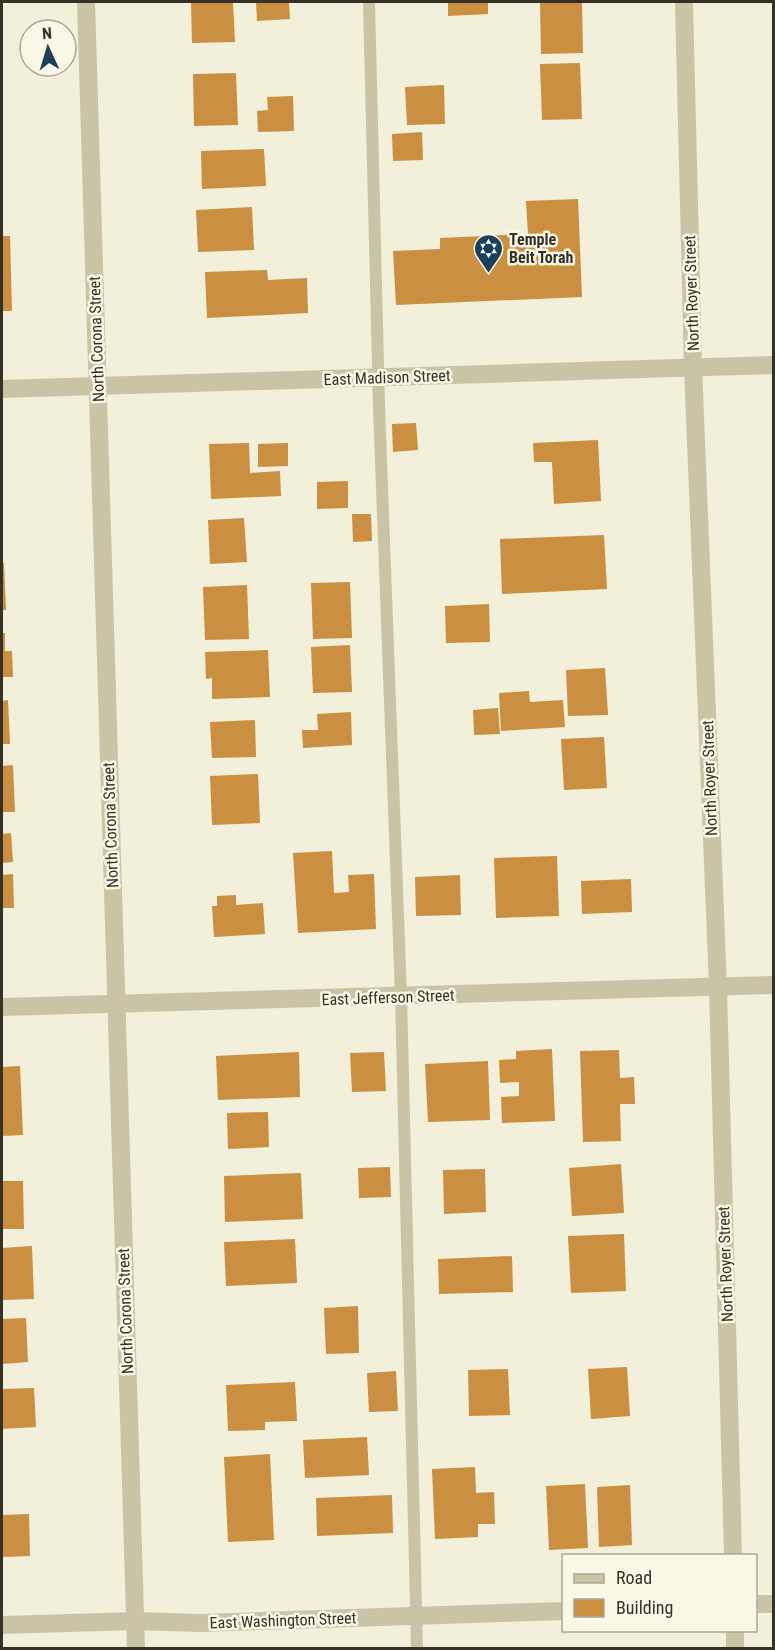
<svg xmlns="http://www.w3.org/2000/svg" width="775" height="1650" font-family="'Roboto Condensed',sans-serif">
	<style>
		.building { fill: #ca8f40 }
		.lines { fill: none; stroke-linecap: round; stroke-linejoin: round }
		.lane { stroke: #cbc3a5; stroke-width: 12 }
		.street { stroke: #cbc3a5; stroke-width: 18 }
		.labels { text-anchor: middle; stroke-width: 5; stroke-linejoin: round; paint-order: stroke }
		.poi-label { font-size: 16px; font-weight: bold; fill: #363127; stroke: #faf7e6; text-anchor: start }
		.street-label { font-size: 16px; fill: #363127; stroke: #faf7e6 }
	</style>
	<rect width="100%" height="100%" fill="#f2efda"/>
	<g class="building">
		<polygon points="191,2 233,2 235,42 192,43"/>
		<polygon points="256,2 289,2 290,19 257,21"/>
		<polygon points="448,2 488,2 488,14 448,16"/>
		<polygon points="540,2 582,2 583,53 541,54"/>
		<polygon points="580,63 582,119 542,120 540,64"/>
		<polygon points="236,73 238,125 194,126 193,74"/>
		<polygon points="444,85 445,124 407,125 405,87"/>
		<polygon points="293,96 294,131 258,132 257,111 268,110 267,97"/>
		<polygon points="422,132 423,160 393,161 392,134"/>
		<polygon points="264,149 266,186 202,189 201,151"/>
		<polygon points="578,199 582,297 396,305 393,251 440,249 440,238 528,234 526,201"/>
		<polygon points="252,207 254,250 198,252 196,210"/>
		<polygon points="2,236 10,236 12,311 2,311"/>
		<polygon points="267,270 268,280 307,278 308,313 207,318 205,272"/>
		<polygon points="416,423 418,450 393,452 392,424"/>
		<polygon points="598,440 601,501 554,504 552,462 534,462 533,443"/>
		<polygon points="249,443 250,473 280,471 281,496 211,499 209,444"/>
		<polygon points="288,443 288,466 258,467 258,444"/>
		<polygon points="348,481 348,508 317,509 317,482"/>
		<polygon points="352,514 371,514 372,541 353,542"/>
		<polygon points="244,518 247,562 210,564 208,520"/>
		<polygon points="604,535 607,589 502,594 500,539"/>
		<polygon points="2,563 4,563 6,610 2,610"/>
		<polygon points="350,582 352,638 313,639 311,583"/>
		<polygon points="247,585 249,639 205,640 203,587"/>
		<polygon points="489,604 490,642 446,643 445,606"/>
		<polygon points="2,633 5,633 5,651 12,651 13,677 2,677"/>
		<polygon points="350,645 352,692 313,693 311,647"/>
		<polygon points="268,650 270,697 212,699 212,678 206,679 205,652"/>
		<polygon points="605,668 608,715 568,716 566,670"/>
		<polygon points="529,691 530,702 563,700 565,727 501,731 499,693"/>
		<polygon points="8,700 10,744 2,744 2,701"/>
		<polygon points="498,708 500,734 474,735 473,710"/>
		<polygon points="351,712 352,745 303,748 302,730 318,730 317,714"/>
		<polygon points="255,720 256,757 212,758 210,722"/>
		<polygon points="604,737 607,788 564,790 561,739"/>
		<polygon points="13,765 15,812 2,812 2,766"/>
		<polygon points="258,774 260,823 212,825 210,776"/>
		<polygon points="11,833 13,862 2,863 2,834"/>
		<polygon points="332,851 334,893 349,892 348,875 374,874 376,929 298,933 293,853"/>
		<polygon points="557,856 559,916 496,918 494,858"/>
		<polygon points="13,874 14,908 2,908 2,875"/>
		<polygon points="460,875 461,915 416,916 415,877"/>
		<polygon points="631,879 632,912 582,914 581,881"/>
		<polygon points="236,895 236,905 263,903 265,934 214,937 212,906 217,906 217,896"/>
		<polygon points="552,1049 555,1121 502,1123 501,1097 519,1096 519,1082 500,1083 499,1060 516,1059 516,1051"/>
		<polygon points="619,1050 620,1078 634,1077 635,1104 620,1104 621,1141 583,1142 580,1051"/>
		<polygon points="299,1052 300,1097 218,1100 216,1056"/>
		<polygon points="384,1052 386,1091 352,1092 350,1053"/>
		<polygon points="488,1061 490,1120 428,1122 425,1064"/>
		<polygon points="20,1066 23,1135 2,1136 2,1067"/>
		<polygon points="268,1112 269,1147 228,1149 227,1113"/>
		<polygon points="621,1164 624,1213 572,1216 569,1168"/>
		<polygon points="390,1167 391,1197 359,1198 358,1168"/>
		<polygon points="485,1169 486,1212 444,1214 443,1170"/>
		<polygon points="301,1173 303,1219 225,1222 224,1176"/>
		<polygon points="2,1181 23,1181 24,1229 2,1229"/>
		<polygon points="624,1234 626,1291 571,1293 568,1236"/>
		<polygon points="295,1239 297,1283 226,1286 224,1242"/>
		<polygon points="32,1246 34,1299 2,1300 2,1248"/>
		<polygon points="512,1256 513,1292 439,1294 438,1259"/>
		<polygon points="358,1306 359,1353 326,1354 324,1308"/>
		<polygon points="26,1318 28,1362 2,1364 2,1319"/>
		<polygon points="627,1367 630,1416 591,1419 588,1369"/>
		<polygon points="508,1369 510,1415 469,1416 468,1370"/>
		<polygon points="396,1371 398,1411 369,1412 367,1373"/>
		<polygon points="295,1382 297,1421 265,1422 265,1430 228,1431 226,1385"/>
		<polygon points="34,1388 36,1427 2,1429 2,1389"/>
		<polygon points="367,1437 369,1475 305,1478 303,1440"/>
		<polygon points="270,1454 274,1540 228,1542 224,1457"/>
		<polygon points="475,1467 476,1493 494,1492 495,1524 478,1524 478,1537 435,1539 432,1469"/>
		<polygon points="585,1484 588,1548 549,1550 546,1486"/>
		<polygon points="630,1485 632,1545 599,1547 597,1487"/>
		<polygon points="392,1495 393,1533 317,1536 316,1498"/>
		<polygon points="29,1514 30,1556 2,1557 2,1515"/>
	</g>
	<g class="lines">
		<polyline class="lane" points="369,2 379,407 401,996 417,1648"/>
		<g class="street">
			<polyline points="86,2 136,1648"/>
			<polyline points="684,2 693,367 718,987 733,1556"/>
			<polyline points="2,389 774,365"/>
			<polyline points="2,1007 774,985"/>
			<polyline points="756,1604 774,1604"/>
			<polyline points="2,1625 135,1621 200,1623 564,1611"/>
			<polyline points="735,1630 735,1648"/>
		</g>
	</g>
	<defs>
		<symbol id="synagogue-pin" viewBox="-11 -11 22 30"><path d="M0 17L-7.5 6A9.5 9.5 0 1 1 7.5 6Z" fill="#1b4059" stroke="#faf7e6"/><path d="M0-6.5L5.6 3.2H-5.6ZM0 6.5L5.6-3.2H-5.6Z" fill="#fff"/></symbol>
	</defs>
	<g fill-rule="evenodd">
		<use href="#synagogue-pin" x="472" y="232" width="33" height="45"/>
	</g>
	<g class="labels">
		<g class="poi-label">
			<text x="509" y="245">Temple<tspan x="509" dy="18">Beit Torah</tspan></text>
		</g>
		<g class="street-label">
			<text transform="translate(691 293) rotate(-92)" y="6">North Royer Street</text>
			<text transform="translate(96 339) rotate(-92)" y="6">North Corona Street</text>
			<text transform="translate(387 377) rotate(-2)" y="6">East Madison Street</text>
			<text transform="translate(709 778) rotate(-92)" y="6">North Royer Street</text>
			<text transform="translate(110 825) rotate(-92)" y="6">North Corona Street</text>
			<text transform="translate(388 997) rotate(-2)" y="6">East Jefferson Street</text>
			<text transform="translate(725 1264) rotate(-92)" y="6">North Royer Street</text>
			<text transform="translate(125 1311) rotate(-92)" y="6">North Corona Street</text>
			<text transform="translate(283 1620) rotate(-2)" y="6">East Washington Street</text>
		</g>
	</g>
	<rect width="775" height="1650" fill="none" stroke="#363127" stroke-width="6"/>
	<rect x="562" y="1554" width="195" height="78" fill="#faf7e6" stroke="#aca89a" stroke-width="1.5"/>
	<rect x="574" y="1574" width="30" height="9" fill="#cbc3a5" stroke="#aca89a" stroke-width="1.5"/>
	<text x="616" y="1584" font-size="18" fill="#363127">Road</text>
	<rect x="574" y="1599" width="30" height="18" fill="#ca8f40" stroke="#aca89a" stroke-width="1.5"/>
	<text x="616" y="1614" font-size="18" fill="#363127">Building</text>
	<g transform="translate(48 48) rotate(356)"><circle r="28" fill="#faf7e6" stroke="#aca89a" stroke-width="1.5"/>
	<path d="M0-4.5L10 22L0 15L-10 22Z" fill="#1b4059"/>
	<text y="-9" font-size="16" font-weight="bold" text-anchor="middle" fill="#363127">N</text>
	</g>
</svg>
